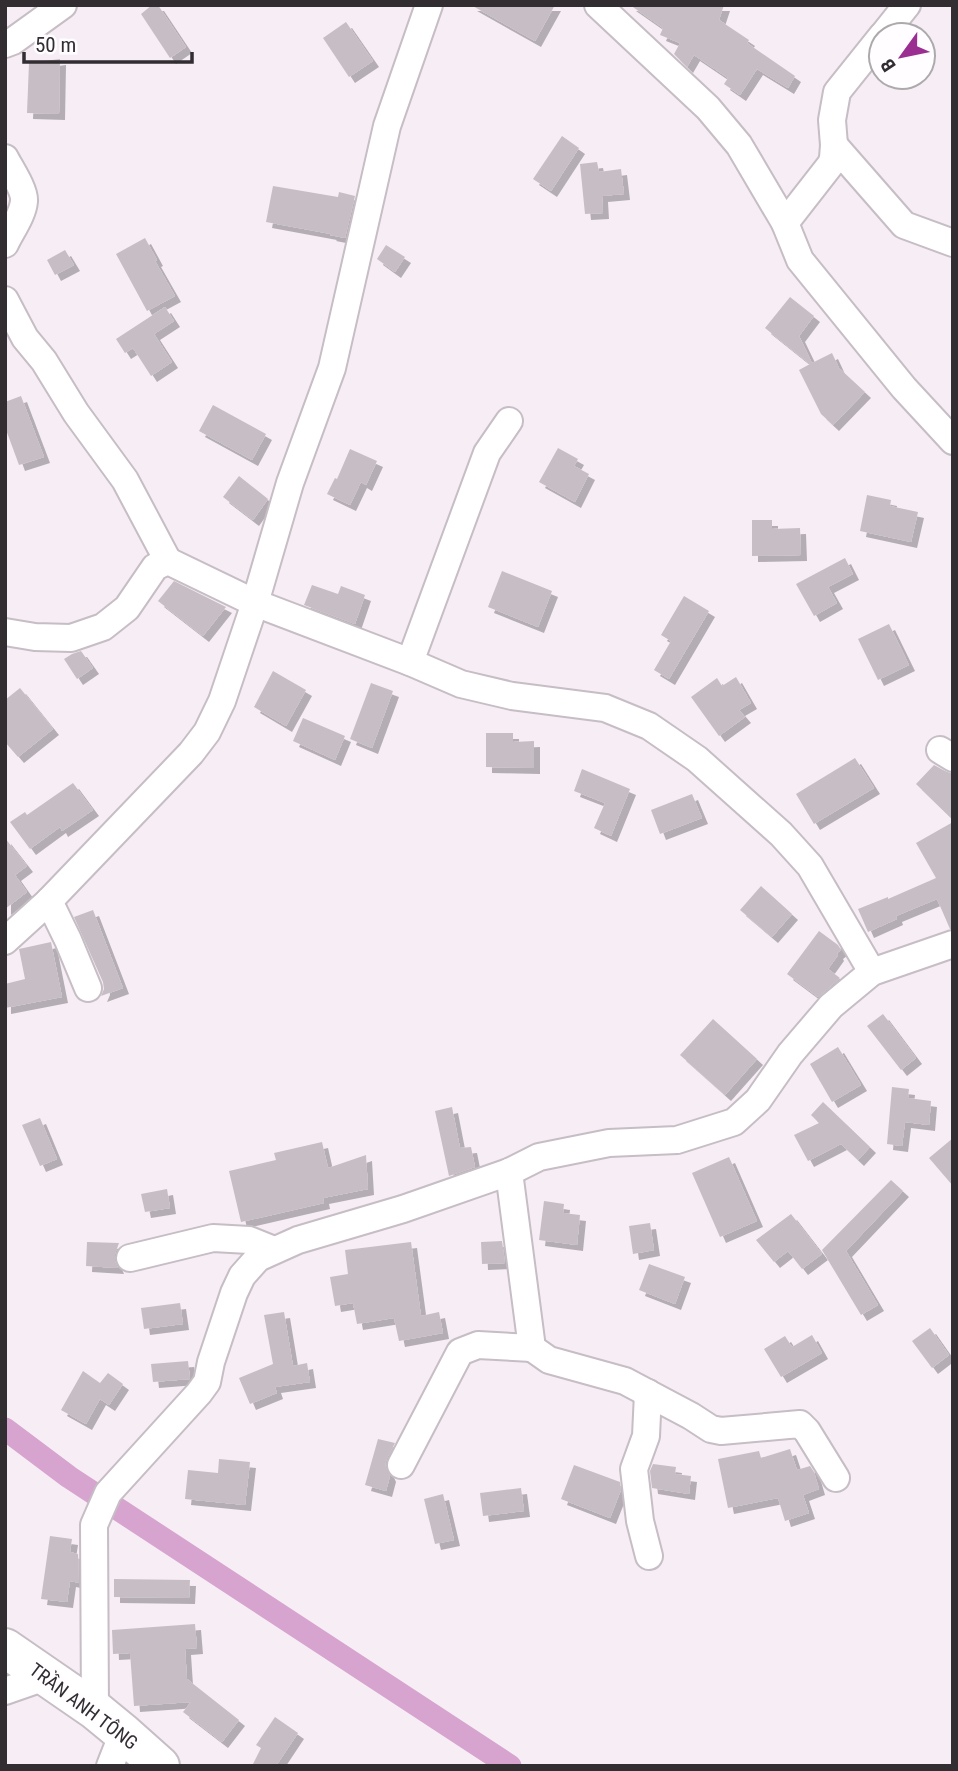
<svg xmlns="http://www.w3.org/2000/svg" width="958" height="1771" font-family="'Roboto Condensed',sans-serif">
	<style>
		.lines { fill: none; stroke-linecap: round; stroke-linejoin: round }
		.canal { stroke: #d7a3cf; stroke-width: 23 }
		.building { fill: #c7bec5; filter: url(#shadow) }
		.street-casing { stroke: #c6bdc5; stroke-width: 30 }
		.secondary-casing { stroke: #c6bdc5; stroke-width: 42 }
		.street { stroke: #fff; stroke-width: 26 }
		.secondary { stroke: #fff; stroke-width: 38 }
		.labels { text-anchor: middle; stroke-width: 5; stroke-linejoin: round; paint-order: stroke }
		.street-label { font-size: 19px; fill: #312d30; stroke: #fffdff }
	</style>
	<defs>
		<filter id="shadow"><feDropShadow dx="6" dy="6" stdDeviation="0" flood-color="#0004"/></filter>
	</defs>
	<rect width="100%" height="100%" fill="#f6edf5"/>
	<g class="lines">
		<polyline class="canal" points="5,1429 69,1477 510,1766"/>
	</g>
	<g class="building">
		<polygon points="152,5 158,5 186,47 170,58 141,14"/>
		<polygon points="471,5 555,5 535,41"/>
		<polygon points="630,5 724,5 719,20 749,40 747,43 795,76 788,88 757,69 740,95 724,84 728,78 694,55 687,67 674,54 680,43 660,35 663,28"/>
		<polygon points="346,22 373,61 349,77 323,38"/>
		<polygon points="60,59 59,114 27,113 29,63"/>
		<polygon points="562,136 579,148 551,191 533,179"/>
		<polygon points="597,162 599,172 621,169 624,194 602,196 603,213 585,214 580,164"/>
		<polygon points="273,186 338,197 339,192 355,196 345,238 330,235 331,234 266,222"/>
		<polygon points="145,238 157,260 155,261 175,296 147,311 116,254"/>
		<polygon points="386,245 405,257 395,272 377,259"/>
		<polygon points="65,250 74,265 55,275 47,260"/>
		<polygon points="790,297 814,316 799,336 812,363 832,353 839,368 865,392 833,425 821,414 799,370 810,364 765,328"/>
		<polygon points="165,307 174,321 154,334 172,362 151,376 133,348 125,353 116,339"/>
		<polygon points="21,396 44,457 19,465 5,427 5,402"/>
		<polygon points="213,405 266,434 252,460 199,431"/>
		<polygon points="558,448 578,459 574,466 589,474 575,502 539,482"/>
		<polygon points="350,449 377,461 366,485 361,482 350,505 327,494 335,478 337,479"/>
		<polygon points="239,476 268,499 253,520 223,497"/>
		<polygon points="867,495 891,500 890,506 918,512 911,542 860,531"/>
		<polygon points="752,520 772,520 772,529 800,528 801,555 752,556"/>
		<polygon points="845,558 853,574 828,587 837,603 814,616 796,584"/>
		<polygon points="502,571 552,591 538,627 488,607"/>
		<polygon points="174,581 226,607 203,636 158,601"/>
		<polygon points="312,585 338,594 341,586 365,595 355,624 304,605"/>
		<polygon points="684,596 709,611 669,679 654,670 671,641 661,635"/>
		<polygon points="889,624 909,665 878,680 858,639"/>
		<polygon points="81,651 93,668 77,679 64,659 72,654"/>
		<polygon points="273,671 306,690 286,726 254,707"/>
		<polygon points="736,677 751,703 739,710 745,717 719,736 691,697 717,678 722,686"/>
		<polygon points="371,683 393,691 372,748 350,739"/>
		<polygon points="20,688 53,729 18,757 5,742 5,700"/>
		<polygon points="303,718 345,736 335,760 293,741"/>
		<polygon points="486,733 513,733 513,742 534,741 534,768 486,767"/>
		<polygon points="855,758 874,788 814,824 796,794"/>
		<polygon points="934,765 945,771 953,774 953,820 916,784"/>
		<polygon points="582,769 630,789 611,836 594,828 605,803 574,791"/>
		<polygon points="73,783 93,810 62,831 60,827 30,849 10,822 25,812 27,815"/>
		<polygon points="692,794 702,818 660,834 651,810"/>
		<polygon points="953,822 953,929 950,929 937,899 896,916 897,919 868,932 858,909 888,897 888,899 936,878 916,843"/>
		<polygon points="5,838 27,866 15,875 27,892 5,909"/>
		<polygon points="761,886 792,914 772,937 740,910"/>
		<polygon points="93,910 123,988 101,996 104,989 103,982 74,917"/>
		<polygon points="819,931 838,945 841,950 837,953 838,955 828,969 840,978 818,997 787,974"/>
		<polygon points="51,942 62,997 5,1008 5,984 25,979 19,949"/>
		<polygon points="883,1014 916,1058 901,1070 867,1026"/>
		<polygon points="713,1019 757,1059 725,1095 680,1055"/>
		<polygon points="838,1047 861,1085 832,1102 810,1064"/>
		<polygon points="892,1087 909,1089 908,1098 931,1101 929,1125 905,1122 902,1146 887,1144"/>
		<polygon points="823,1102 870,1147 858,1160 841,1144 808,1161 794,1135 819,1123 811,1115"/>
		<polygon points="452,1107 460,1148 471,1147 475,1167 449,1176 435,1111"/>
		<polygon points="40,1118 57,1159 40,1166 22,1125"/>
		<polygon points="953,1138 953,1186 929,1158"/>
		<polygon points="322,1142 328,1168 366,1155 368,1189 323,1198 324,1203 241,1222 229,1171 276,1160 274,1153"/>
		<polygon points="729,1157 757,1221 720,1237 692,1173"/>
		<polygon points="891,1180 903,1191 846,1251 878,1305 861,1315 822,1250"/>
		<polygon points="167,1189 170,1208 145,1212 141,1194"/>
		<polygon points="544,1201 564,1204 563,1213 580,1215 577,1245 539,1240"/>
		<polygon points="791,1214 822,1254 802,1269 788,1251 774,1262 756,1240"/>
		<polygon points="650,1223 654,1250 633,1254 629,1226"/>
		<polygon points="502,1241 505,1263 482,1264 481,1242"/>
		<polygon points="87,1242 119,1243 115,1254 115,1261 118,1268 86,1266"/>
		<polygon points="411,1242 421,1316 439,1312 443,1333 399,1341 394,1318 357,1324 353,1303 335,1306 330,1277 348,1274 345,1250"/>
		<polygon points="649,1264 685,1277 675,1304 639,1290"/>
		<polygon points="180,1303 183,1324 144,1329 141,1308"/>
		<polygon points="284,1312 293,1366 307,1363 310,1382 275,1387 277,1393 250,1404 239,1378 273,1364 264,1315"/>
		<polygon points="930,1328 949,1355 932,1368 912,1341"/>
		<polygon points="812,1335 822,1353 781,1377 764,1349 785,1336 792,1347"/>
		<polygon points="188,1361 190,1379 153,1382 151,1364"/>
		<polygon points="83,1371 100,1383 108,1373 123,1384 109,1405 100,1399 86,1424 61,1410"/>
		<polygon points="378,1439 395,1443 387,1458 385,1465 390,1476 386,1491 365,1485"/>
		<polygon points="790,1449 797,1470 810,1466 814,1472 819,1489 803,1495 809,1513 785,1521 778,1498 728,1508 718,1459 759,1451 761,1458"/>
		<polygon points="219,1459 250,1462 245,1505 185,1499 188,1470 218,1473"/>
		<polygon points="653,1464 676,1467 675,1474 691,1476 689,1494 652,1488 650,1471"/>
		<polygon points="574,1465 620,1482 621,1490 610,1518 561,1499"/>
		<polygon points="521,1488 524,1511 483,1516 480,1493"/>
		<polygon points="443,1494 454,1540 435,1544 424,1499"/>
		<polygon points="50,1536 72,1539 70,1552 78,1554 79,1583 70,1581 67,1602 41,1599"/>
		<polygon points="114,1579 190,1580 189,1598 114,1597"/>
		<polygon points="195,1624 197,1648 185,1649 187,1679 239,1720 222,1742 183,1712 191,1702 134,1706 130,1653 113,1654 112,1630"/>
		<polygon points="275,1717 298,1733 276,1766 252,1766 261,1748 256,1745"/>
	</g>
	<g class="lines">
		<defs>
			<g id="street">
				<polyline points="598,5 708,108 739,145 785,223 800,260 904,388 953,441"/>
				<polyline points="883,35 907,5"/>
				<polyline points="5,44 13,41 63,5"/>
				<polyline points="834,145 904,225 953,243"/>
				<path d="M5,158c5,10 20,32 19,43 -1,14 -13,30 -19,43"/>
				<polyline points="785,223 831,164 833,158 834,145 832,120 837,92 881,37"/>
				<polyline points="5,300 25,338 44,361 76,413 125,480 168,561"/>
				<polyline points="5,632 35,637 71,638 103,627 127,608 155,567 168,561 255,603 410,662 461,684 512,696 605,708 649,726 697,759 781,834 810,866 872,972"/>
				<polyline points="410,662 487,453 509,421"/>
				<polyline points="940,750 953,758"/>
				<polyline points="49,901 68,940 88,988"/>
				<polyline points="5,941 49,901 191,753 207,732 222,701 255,603 290,483 332,368 387,126 429,5"/>
				<polyline points="509,1172 532,1348 549,1360 625,1381 691,1416 711,1429 721,1431 800,1424 807,1431 836,1478"/>
				<polyline points="130,1258 213,1238 249,1240 274,1250"/>
				<polyline points="648,1393 646,1436 634,1469 640,1521 649,1556"/>
				<polyline points="401,1465 460,1352 478,1345 532,1348"/>
				<polyline points="5,1691 48,1676"/>
				<polyline points="95,1710 94,1525 108,1493 199,1393 207,1382 211,1362 234,1293 242,1276 258,1258 298,1240 403,1209 509,1172 539,1157 609,1143 677,1140 734,1122 758,1100 790,1054 831,1006 872,972 953,944"/>
				<polyline points="110,1766 123,1733"/>
			</g>
			<polyline id="secondary" points="5,1648 95,1710 123,1733 160,1766"/>
		</defs>
		<use href="#street" class="street-casing"/>
		<use href="#secondary" class="secondary-casing"/>
		<use href="#street" class="street"/>
		<use href="#secondary" class="secondary"/>
	</g>
	<g class="labels">
		<g class="street-label">
			<text transform="translate(84 1706) rotate(37)" y="7">TRẦN ANH TÔNG</text>
		</g>
	</g>
	<rect width="958" height="1771" fill="none" stroke="#312d30" stroke-width="14"/>
	<g transform="translate(902 56) rotate(237)"><circle r="33" fill="#fffdff" stroke="#adaaac" stroke-width="2"/>
	<path d="M0-5L12 26L0 18L-12 26Z" fill="#9a2f91"/>
	<text y="-10" font-size="19" font-weight="bold" text-anchor="middle" fill="#312d30">B</text>
	</g>
	<path d="M24 52v10h168v-10" fill="none" stroke="#312d30" stroke-width="3.5"/>
	<text x="35" y="52" font-size="21" fill="#312d30" stroke="#fffdff" stroke-width="5" paint-order="stroke">50 m</text>
</svg>
